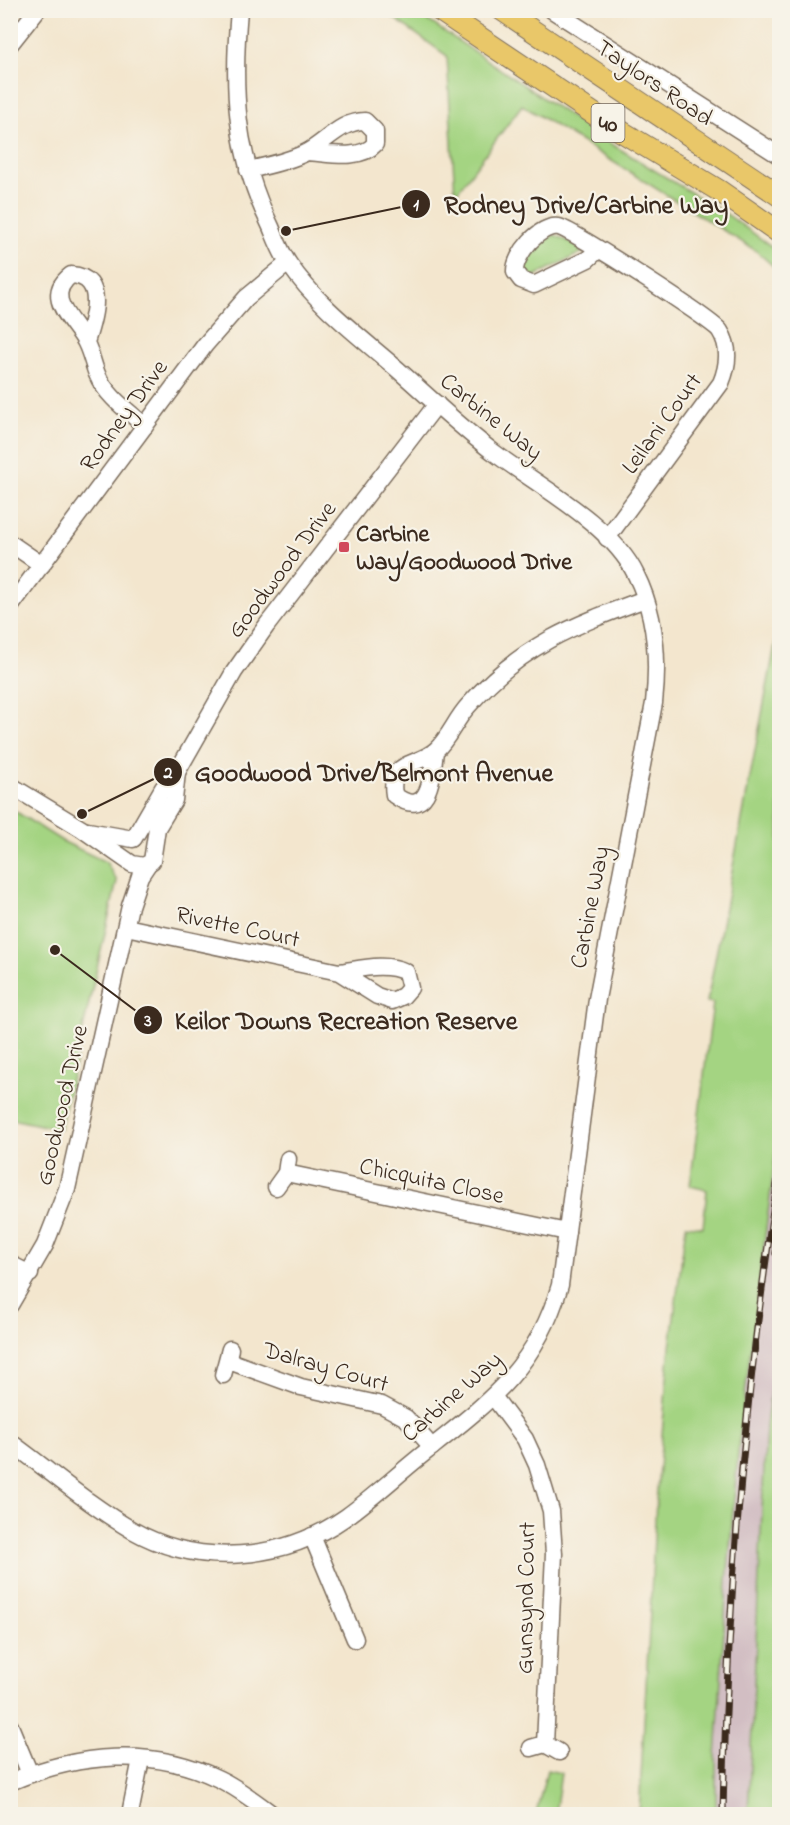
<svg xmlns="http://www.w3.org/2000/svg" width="790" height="1825" font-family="'Indie Flower',sans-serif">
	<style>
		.industrial { fill: #d2bec3 }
		.green { fill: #a4d482; stroke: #707f50; stroke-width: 1.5 }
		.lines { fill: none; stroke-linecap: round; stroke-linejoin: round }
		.minor-casing { stroke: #7b6c5c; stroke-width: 19 }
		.major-casing { stroke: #7b6c5c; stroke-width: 23 }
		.minor { stroke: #fff; stroke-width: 16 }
		.major { stroke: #e9c769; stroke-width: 21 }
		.rail-casing { stroke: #3b2a1e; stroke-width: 7 }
		.rail { stroke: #f7f3e8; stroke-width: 4.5; stroke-dasharray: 14; stroke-linecap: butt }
		.poi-dot { fill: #d1495b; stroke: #f7f3e8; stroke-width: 2 }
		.labels { text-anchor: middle; stroke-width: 4.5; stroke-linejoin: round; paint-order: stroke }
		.shield { fill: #f7f3e8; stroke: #73665b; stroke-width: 1.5 }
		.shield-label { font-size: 22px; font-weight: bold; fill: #3b2a1e }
		.street-label { font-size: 24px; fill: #3b2a1e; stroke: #f7f3e8 }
		.poi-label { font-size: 24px; font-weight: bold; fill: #3b2a1e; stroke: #f7f3e8; text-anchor: start }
		.leader { fill: none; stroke: #3b2a1e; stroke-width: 2 }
		.callout-dot { fill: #3b2a1e; stroke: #f7f3e8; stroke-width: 2 }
		.mark-label { font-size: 18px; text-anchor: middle; font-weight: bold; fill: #fff }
		.callout-label { font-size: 26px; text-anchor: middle; font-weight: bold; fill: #3b2a1e; stroke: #f7f3e8; stroke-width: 4.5; stroke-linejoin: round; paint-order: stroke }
	</style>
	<rect width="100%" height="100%" fill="#f7f3e8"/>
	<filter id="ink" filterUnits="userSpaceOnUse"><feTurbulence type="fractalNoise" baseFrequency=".0167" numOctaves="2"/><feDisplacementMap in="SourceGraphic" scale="12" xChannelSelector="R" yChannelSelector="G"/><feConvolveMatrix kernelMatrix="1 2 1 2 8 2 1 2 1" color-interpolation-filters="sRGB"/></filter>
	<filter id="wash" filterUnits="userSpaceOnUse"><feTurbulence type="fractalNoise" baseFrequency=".008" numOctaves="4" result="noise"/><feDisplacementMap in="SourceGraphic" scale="24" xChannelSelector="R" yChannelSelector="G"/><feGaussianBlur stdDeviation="1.35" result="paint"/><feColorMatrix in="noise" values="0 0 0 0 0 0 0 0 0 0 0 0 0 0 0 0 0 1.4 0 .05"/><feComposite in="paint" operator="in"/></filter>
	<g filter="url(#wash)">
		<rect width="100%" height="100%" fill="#f3e6ce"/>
		<polygon class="industrial" points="779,1118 780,1333 766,1425 748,1814 716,1814 716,1758 727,1581 739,1441"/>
		<g class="green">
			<polygon points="384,11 408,11 430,22 613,145 728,215 779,252 779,271 755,250 522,105 455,195 447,56"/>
			<path d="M555,235l26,12 2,5 -50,25 -8,-4c-2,-14 17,-34 30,-38z"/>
			<polygon points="779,625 780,1118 739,1441 727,1581 716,1758 716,1814 639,1814 656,1502 669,1355 686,1225 703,1227 707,1190 690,1186 713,1003 707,1002"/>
			<polygon points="10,808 62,841 106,862 117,881 60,1129 11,1119"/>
			<polygon points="779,1333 779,1814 748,1814 766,1425"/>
			<polygon points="547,1770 561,1773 555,1814 536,1814"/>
		</g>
	</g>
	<g filter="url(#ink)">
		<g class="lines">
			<defs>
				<g id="minor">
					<polyline points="552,10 780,156"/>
					<polyline points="10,44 37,10"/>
					<path d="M248,170c19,-4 42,-9 59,-18 20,-11 34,-31 58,-31l10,10v13c-15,17 -47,9 -68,8"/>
					<path d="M598,250l-10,9 -54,26 -13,-5 -6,-8c-1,-17 26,-49 44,-45 13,3 154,93 161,104 11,17 8,35 1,52l-114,155"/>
					<path d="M86,342c7,-21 22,-65 -15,-67 -30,23 5,47 15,68 5,10 7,21 11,31 9,22 31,37 48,52"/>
					<polyline points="10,543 42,565"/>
					<polyline points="10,607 205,345 246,298 288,263"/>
					<path d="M435,751c-3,25 -5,70 -41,44 -6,-36 24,-28 42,-45 13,-12 20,-31 32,-44 53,-61 104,-80 177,-107"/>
					<polyline points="10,785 82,829 132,864 144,866 152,861 157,828 174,800 177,772"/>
					<polyline points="88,831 133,839"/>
					<polyline points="134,838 163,788 177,772 234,672 267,625 437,404"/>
					<path d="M126,927l213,45 38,24 15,5 11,-5 7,-8 -4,-16c-21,-10 -45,-3 -67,0"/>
					<polyline points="286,1173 567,1232"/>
					<polyline points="276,1187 286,1173 288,1159"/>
					<polyline points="10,1264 30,1274"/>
					<polyline points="10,1305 45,1245 67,1189 130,906 140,876 148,864"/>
					<polyline points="229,1361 301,1387 382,1405 406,1418 432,1447"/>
					<polyline points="223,1375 230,1349"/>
					<polyline points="493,1396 525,1439 537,1465 551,1511 554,1554 545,1744"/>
					<path d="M10,1442c40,29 79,63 122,88 67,38 151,31 214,-13 28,-20 54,-45 81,-66 63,-50 110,-85 133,-166l37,-286 57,-296c5,-44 2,-88 -18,-128 -24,-50 -97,-89 -140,-121 -35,-26 -67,-57 -100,-86 -37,-32 -79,-63 -107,-104 -8,-11 -13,-25 -18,-37 -36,-73 -39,-137 -32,-217"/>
					<polyline points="312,1536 355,1639"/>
					<polyline points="10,1726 30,1774"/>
					<polyline points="531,1748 545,1744 559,1752"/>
					<path d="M10,1782c67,-28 142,-36 209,-3 19,9 37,23 53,35"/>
					<polyline points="130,1814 141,1759"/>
				</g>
				<g id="major">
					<polyline points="439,10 609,124 718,190 780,233"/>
					<polyline points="502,10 780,196"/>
				</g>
			</defs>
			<use href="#minor" class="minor-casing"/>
			<use href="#major" class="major-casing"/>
			<use href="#minor" class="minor"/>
			<use href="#major" class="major"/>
			<defs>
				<g id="rail">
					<polyline points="776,1253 780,1229"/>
					<path d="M723,1814c4,-214 23,-437 57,-648"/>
				</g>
			</defs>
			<use href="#rail" class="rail-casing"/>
			<use href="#rail" class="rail"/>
		</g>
	</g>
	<rect class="poi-dot" x="338" y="541" width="12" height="12" rx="3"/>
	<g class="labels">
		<rect class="shield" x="591.5" y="104" width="33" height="38" rx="4.5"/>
		<g class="shield-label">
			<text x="608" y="131">40</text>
		</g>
		<g class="street-label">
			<text transform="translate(655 82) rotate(34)" y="8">Taylors Road</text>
			<text transform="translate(123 415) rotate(-54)" y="8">Rodney Drive</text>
			<text transform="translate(492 416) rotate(39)" y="8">Carbine Way</text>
			<text transform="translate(661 423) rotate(-54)" y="8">Leilani Court</text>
			<text transform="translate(281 569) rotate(-53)" y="8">Goodwood Drive</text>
			<text transform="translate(589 907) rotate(-79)" y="8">Carbine Way</text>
			<text transform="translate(238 926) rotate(12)" y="8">Rivette Court</text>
			<text transform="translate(61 1105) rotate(-77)" y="8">Goodwood Drive</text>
			<text transform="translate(432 1180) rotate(12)" y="8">Chicquita Close</text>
			<text transform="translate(326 1366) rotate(16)" y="8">Dalray Court</text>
			<text transform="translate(451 1396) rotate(-41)" y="8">Carbine Way</text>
			<text transform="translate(525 1598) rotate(-89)" y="8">Gunsynd Court</text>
		</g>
		<g class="poi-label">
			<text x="356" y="541">Carbine<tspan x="356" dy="28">Way/Goodwood Drive</tspan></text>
		</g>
	</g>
	<path class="leader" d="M286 231L416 204M82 814L168 772M55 950L148 1020"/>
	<g class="callout-dot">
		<circle cx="286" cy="231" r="6"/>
		<circle cx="82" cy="814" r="6"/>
		<circle cx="55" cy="950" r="6"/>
		<circle cx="416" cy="204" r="15"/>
		<circle cx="168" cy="772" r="15"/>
		<circle cx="148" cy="1020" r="15"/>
	</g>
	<g class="mark-label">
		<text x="416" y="210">1</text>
		<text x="168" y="778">2</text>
		<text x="148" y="1026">3</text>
	</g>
	<g class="callout-label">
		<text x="586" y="213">Rodney Drive/Carbine Way</text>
		<text x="374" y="781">Goodwood Drive/Belmont Avenue</text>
		<text x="346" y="1029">Keilor Downs Recreation Reserve</text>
	</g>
	<rect width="790" height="1825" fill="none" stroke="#f7f3e8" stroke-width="36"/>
</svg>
